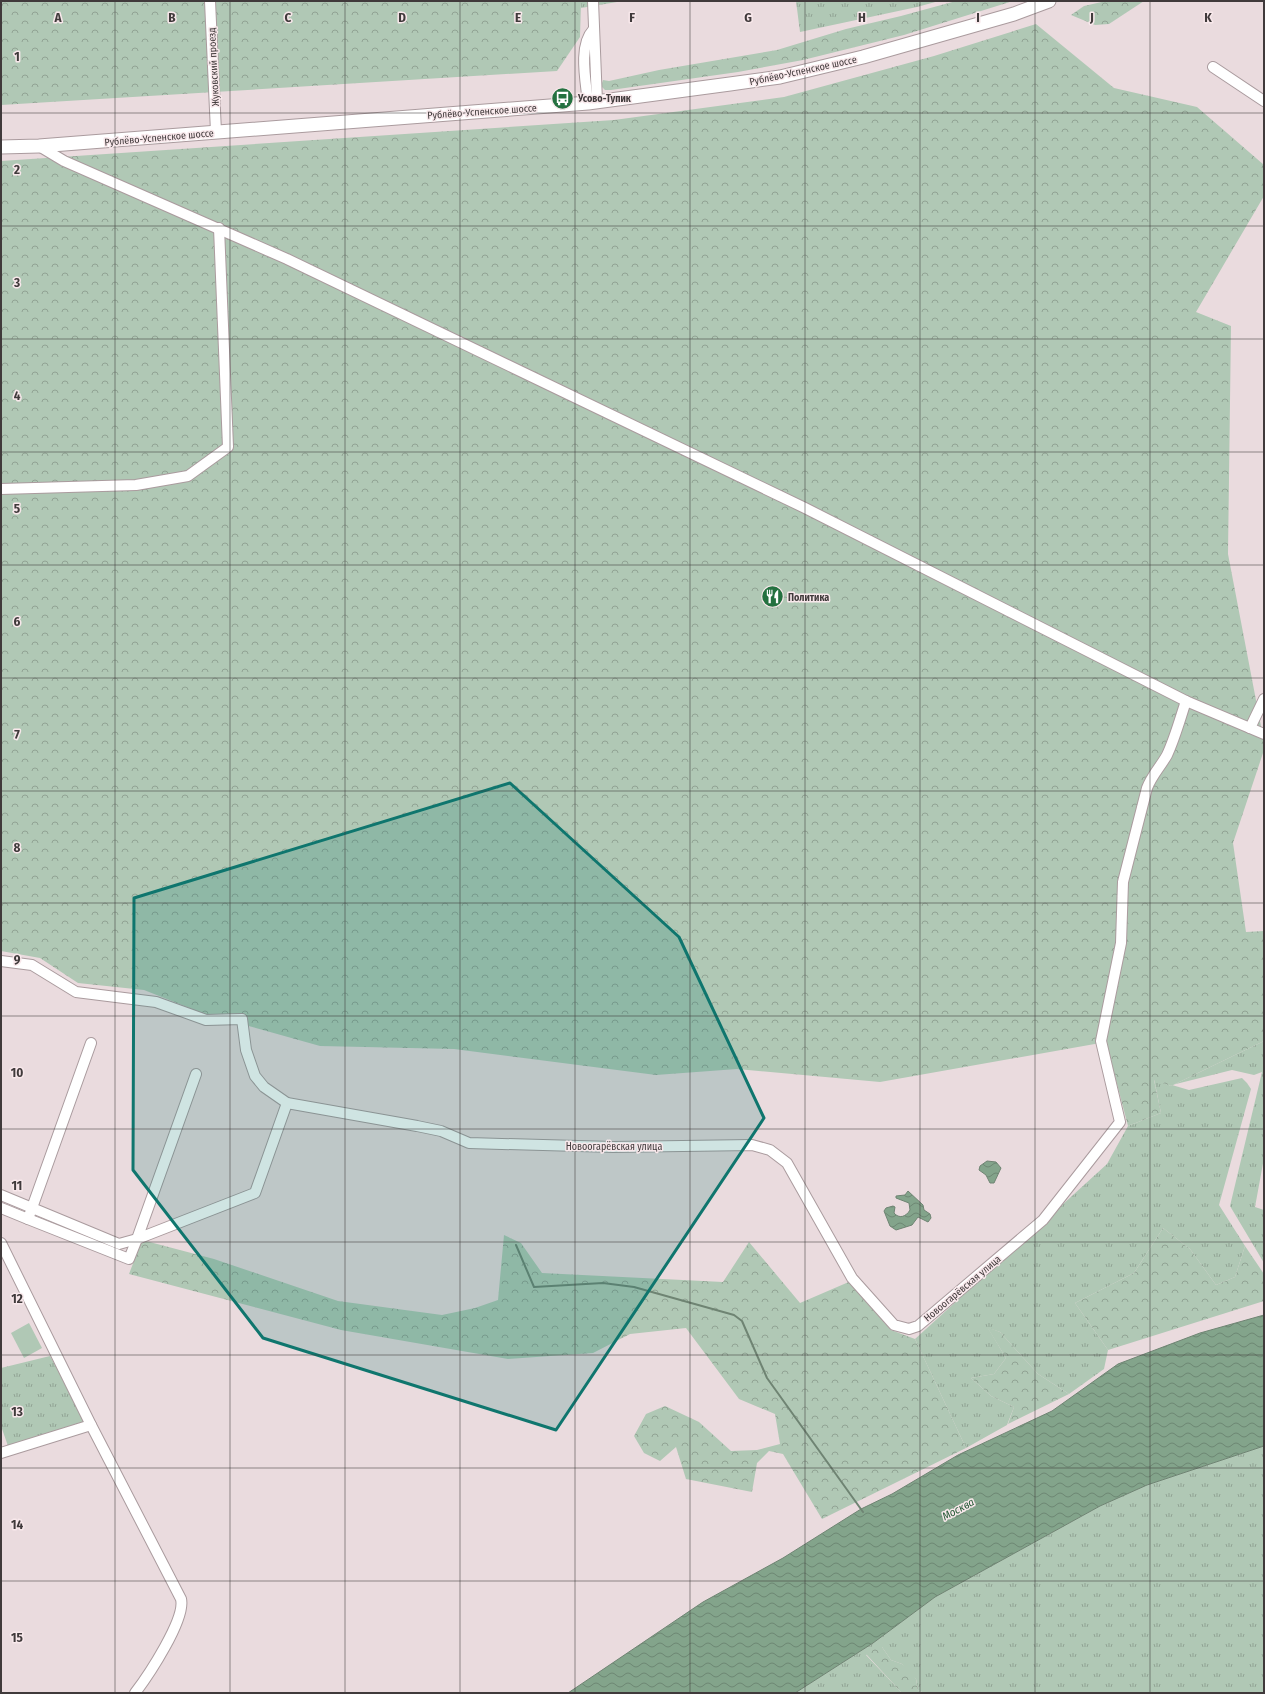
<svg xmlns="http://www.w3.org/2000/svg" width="1265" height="1694" font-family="'Fira Sans Condensed',sans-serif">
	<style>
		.grass { fill: url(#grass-tufts) }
		.forest { fill: url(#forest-crowns) }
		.park { fill: #b0c8b5 }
		.water { fill: url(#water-waves); stroke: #6f8473 }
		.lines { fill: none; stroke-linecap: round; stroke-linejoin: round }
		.stream { stroke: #6f8473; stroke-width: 2 }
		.minor-casing { stroke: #aa9b9e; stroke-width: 12 }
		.major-casing { stroke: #aa9b9e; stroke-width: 15 }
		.minor { stroke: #fff; stroke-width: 10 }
		.major { stroke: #fff; stroke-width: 13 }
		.marked { fill: #0f766e; fill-opacity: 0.2; stroke: #0f766e; stroke-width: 3; stroke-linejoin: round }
		.grid { fill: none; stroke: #403a3b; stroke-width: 1; stroke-opacity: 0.55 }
		.labels { text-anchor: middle; stroke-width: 3; stroke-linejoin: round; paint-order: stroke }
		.street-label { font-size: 10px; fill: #403a3b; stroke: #f8e8eb }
		.poi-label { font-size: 10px; font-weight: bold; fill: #403a3b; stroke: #f8e8eb; text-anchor: start }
		.water-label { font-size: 11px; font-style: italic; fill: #245935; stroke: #f8e8eb }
		.grid-label { font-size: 13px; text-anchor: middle; font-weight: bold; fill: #403a3b; stroke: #f8e8eb; stroke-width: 3; stroke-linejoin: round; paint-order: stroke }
	</style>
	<defs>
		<pattern id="grass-tufts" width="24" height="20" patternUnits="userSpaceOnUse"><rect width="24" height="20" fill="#b0c8b5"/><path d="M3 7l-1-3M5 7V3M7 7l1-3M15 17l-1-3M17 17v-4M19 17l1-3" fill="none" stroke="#91a394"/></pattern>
		<pattern id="forest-crowns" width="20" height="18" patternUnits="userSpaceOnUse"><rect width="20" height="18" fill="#b0c8b5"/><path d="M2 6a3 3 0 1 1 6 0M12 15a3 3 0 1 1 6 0" fill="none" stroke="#91a394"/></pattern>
		<pattern id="water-waves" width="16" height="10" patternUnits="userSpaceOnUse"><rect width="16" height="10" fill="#83a48b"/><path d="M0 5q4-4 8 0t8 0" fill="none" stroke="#6d8773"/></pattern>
	</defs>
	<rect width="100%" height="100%" fill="#eadbde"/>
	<g class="grass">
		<polygon points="581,1 623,1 581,8"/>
		<polygon points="796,1 939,1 917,7 800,32"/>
		<polygon points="1264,1041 1264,1158 1255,1207 1264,1210 1264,1263 1230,1206 1262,1072 1254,1075 1232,1070 1172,1085 1189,1090 1242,1078 1247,1083 1251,1089 1219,1205 1245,1246 1235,1277 1216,1285 1190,1249 1163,1228 1134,1273 1075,1303 1108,1350 1104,1369 1069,1394 1038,1374 1000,1332 988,1328 1006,1358 994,1374 971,1378 991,1396 1014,1407 1007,1425 966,1448 915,1339 1107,1164 1128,1126 1161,1113 1154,1079 1171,1086"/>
		<polygon points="50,1356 83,1415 84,1421 82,1423 8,1446 1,1426 1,1368"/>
		<polygon points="1264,1446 1264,1693 924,1693 918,1690 916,1679 902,1664 891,1660 882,1647 866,1655 902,1693 795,1693 873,1643 935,1597 1100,1506 1147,1485"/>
	</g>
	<g class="forest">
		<polygon points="1,1 581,1 580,37 557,71 1,105"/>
		<polygon points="956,1 1013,1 904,35 803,60 738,72 611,90 605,90 601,86 603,80 609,81 659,70 777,50 846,29 901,16"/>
		<polygon points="1106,1 1144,1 1109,24 1095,25 1071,15 1084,6"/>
		<polygon points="1036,24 1114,88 1197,107 1264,165 1264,196 1196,312 1231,326 1228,554 1264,742 1264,750 1233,843 1246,932 1264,931 1264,1041 1171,1086 1154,1080 1161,1113 1128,1126 1106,1042 880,1082 737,1069 656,1075 454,1049 320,1046 202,1013 144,990 78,983 40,958 1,951 1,161 614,120 784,97 934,56"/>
		<polygon points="1163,1228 1190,1249 1216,1285 1235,1277 1245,1246 1264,1274 1264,1301 1108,1350 1075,1303 1134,1273"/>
		<polygon points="504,1235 521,1243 542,1273 723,1282 749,1242 800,1303 851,1281 891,1330 915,1339 966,1448 822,1519 783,1454 769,1451 757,1463 752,1492 686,1479 676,1447 660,1461 644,1453 634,1436 646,1414 665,1406 699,1422 731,1451 757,1450 780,1444 775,1414 739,1399 686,1328 630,1334 593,1353 508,1359 341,1330 129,1274 142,1240 214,1259 338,1301 442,1315 475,1308 498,1300"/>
		<polygon points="987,1327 1000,1332 1038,1374 1069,1394 1008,1424 1014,1407 991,1396 971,1378 994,1374 1006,1358"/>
		<polygon points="875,1646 882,1647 891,1660 902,1664 910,1670 916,1679 918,1690 924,1693 902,1693 866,1654"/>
	</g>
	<polygon class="park" points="29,1323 42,1348 24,1358 11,1333"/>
	<g class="water">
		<polygon points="987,1161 996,1162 1001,1168 994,1183 990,1183 986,1175 979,1170 980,1166"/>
		<path d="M908,1191l15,14 1,5 6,4 1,4 -3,4 -10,-5 -6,8 -16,5 -6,-4 -6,-15 2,-3 7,-2 2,1 -1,6c5,6 12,4 16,-3l-1,-7 -13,-5v-2l9,-1z"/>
		<polygon points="1264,1315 1264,1446 1147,1485 1100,1506 935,1597 873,1643 795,1693 568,1693 703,1602 783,1558 861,1509 892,1494 958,1455 1052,1411 1118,1364 1200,1333"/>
	</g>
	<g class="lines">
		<polyline class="stream" points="516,1245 534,1287 603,1283 634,1287 734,1315 742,1321 767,1378 863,1512"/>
		<defs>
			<g id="minor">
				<polyline points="210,1 216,132"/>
				<polyline points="593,1 597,102"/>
				<polyline points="1213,67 1264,101"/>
				<path d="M588,103c-2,-21 -10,-57 5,-73"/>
				<polyline points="39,146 64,161 287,259 805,508 1186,701 1264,734"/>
				<polyline points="1,489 136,485 188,476 228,447 219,228"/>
				<polyline points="1250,728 1264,699"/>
				<path d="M1,961l31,4 44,27 80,10 50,18 36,-1 4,31 9,26 9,11 23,16 130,23 24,5 28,12 144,4 139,-2 18,5 17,13 65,115 42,47 15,4 9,-3 125,-106 77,-98 -19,-81 20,-98 2,-61 24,-94c5,-13 14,-22 20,-33 8,-17 13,-36 19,-54"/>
				<polyline points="196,1074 137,1239 255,1193 287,1103"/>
				<polyline points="1,1195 119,1244 137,1239"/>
				<polyline points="1,1208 28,1219 91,1043"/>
				<polyline points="28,1219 129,1259 137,1239"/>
				<path d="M1,1243l90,182 90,174c5,20 -33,77 -46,94"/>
				<polyline points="1,1453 91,1425"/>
			</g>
			<polyline id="major" points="1,147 39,146 588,103 730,84 780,77 863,57 1014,14 1049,1"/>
		</defs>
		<use href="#minor" class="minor-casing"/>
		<use href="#major" class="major-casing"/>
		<use href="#minor" class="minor"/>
		<use href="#major" class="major"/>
	</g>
	<path class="marked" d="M510,783l169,154 85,181 -208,312 -293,-92 -130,-168 1,-272z"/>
	<path class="grid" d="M115,1v1692M230,1v1692M345,1v1692M460,1v1692M575,1v1692M690,1v1692M805,1v1692M920,1v1692M1035,1v1692M1150,1v1692M1,113h1263M1,226h1263M1,339h1263M1,452h1263M1,565h1263M1,678h1263M1,791h1263M1,903h1263M1,1016h1263M1,1129h1263M1,1242h1263M1,1355h1263M1,1468h1263M1,1581h1263"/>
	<defs>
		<symbol id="bus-disc" viewBox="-11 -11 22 22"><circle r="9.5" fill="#247140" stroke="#f8e8eb"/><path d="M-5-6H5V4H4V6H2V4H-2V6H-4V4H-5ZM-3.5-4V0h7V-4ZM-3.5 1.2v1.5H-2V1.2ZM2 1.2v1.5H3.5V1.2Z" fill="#fff"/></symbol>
		<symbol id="restaurant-disc" viewBox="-11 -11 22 22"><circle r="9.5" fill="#247140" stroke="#f8e8eb"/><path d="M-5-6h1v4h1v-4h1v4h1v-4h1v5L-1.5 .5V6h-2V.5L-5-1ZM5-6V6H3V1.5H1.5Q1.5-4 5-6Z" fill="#fff"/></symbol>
	</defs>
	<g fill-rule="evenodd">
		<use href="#bus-disc" x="550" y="86" width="25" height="25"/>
		<use href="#restaurant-disc" x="760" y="584" width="25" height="25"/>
	</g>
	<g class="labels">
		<g class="street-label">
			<text transform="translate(213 67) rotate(-93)" y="4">Жуковский проезд</text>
			<text transform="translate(803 70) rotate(-12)" y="4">Рублёво-Успенское шоссе</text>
			<text transform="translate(482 111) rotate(-4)" y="4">Рублёво-Успенское шоссе</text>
			<text transform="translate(159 137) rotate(-5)" y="4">Рублёво-Успенское шоссе</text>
			<text x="614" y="1150">Новоогарёвская улица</text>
			<text transform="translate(962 1288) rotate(-40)" y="4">Новоогарёвская улица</text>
		</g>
		<g class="poi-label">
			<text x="578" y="102">Усово-Тупик</text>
			<text x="788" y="601">Политика</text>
		</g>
		<g class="water-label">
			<text transform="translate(958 1509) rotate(-28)" y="4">Москва</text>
		</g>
	</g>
	<g class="grid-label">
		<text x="58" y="22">A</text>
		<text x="172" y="22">B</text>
		<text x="288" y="22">C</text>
		<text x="402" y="22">D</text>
		<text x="518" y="22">E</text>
		<text x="632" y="22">F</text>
		<text x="748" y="22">G</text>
		<text x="862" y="22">H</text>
		<text x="978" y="22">I</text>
		<text x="1092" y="22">J</text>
		<text x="1208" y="22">K</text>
		<text x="17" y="61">1</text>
		<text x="17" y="174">2</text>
		<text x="17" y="287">3</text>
		<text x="17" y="400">4</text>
		<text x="17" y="513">5</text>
		<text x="17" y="626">6</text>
		<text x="17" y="739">7</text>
		<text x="17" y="852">8</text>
		<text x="17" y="964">9</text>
		<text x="17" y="1077">10</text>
		<text x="17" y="1190">11</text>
		<text x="17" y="1303">12</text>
		<text x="17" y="1416">13</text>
		<text x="17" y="1529">14</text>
		<text x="17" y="1642">15</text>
	</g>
	<rect width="1265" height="1694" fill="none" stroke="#403a3b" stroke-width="4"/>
</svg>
